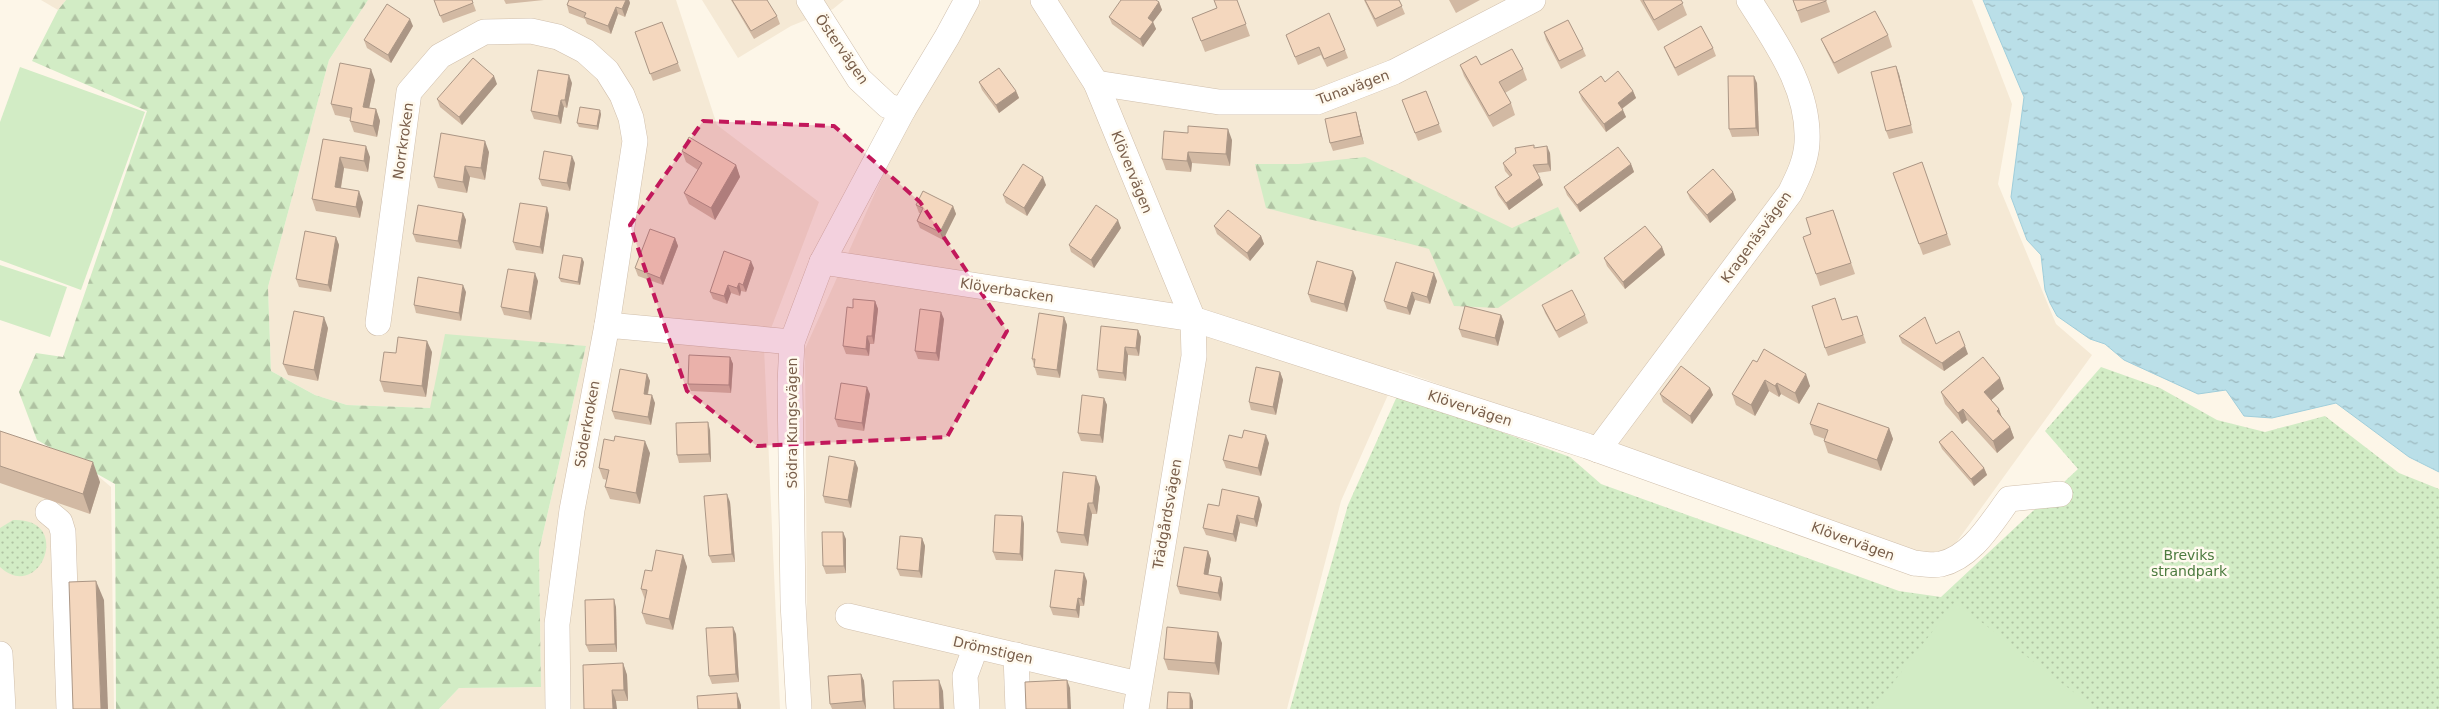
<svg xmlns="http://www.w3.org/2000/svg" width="2439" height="709" font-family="'DejaVu Sans',sans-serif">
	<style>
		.residential { fill: #f5e9d5 }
		.green { fill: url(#green-dots) }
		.forest { fill: url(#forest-firs) }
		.pitch { fill: #d2ecc5 }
		.water { fill: url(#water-ripples); stroke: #a0cedb }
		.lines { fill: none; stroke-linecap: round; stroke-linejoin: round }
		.minor-casing { stroke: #d0bfac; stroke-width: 26 }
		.minor { stroke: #fff; stroke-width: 25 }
		.wall { fill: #d2b9a3 }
		.shaded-wall { fill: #ab9685 }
		.building { fill: #f4d7be; stroke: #ab9685 }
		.marked { fill: #c2185b; fill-opacity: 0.2; stroke: #c2185b; stroke-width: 4; stroke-dasharray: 10 6; stroke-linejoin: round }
		.labels { text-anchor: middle; stroke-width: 5; stroke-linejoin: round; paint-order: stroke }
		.street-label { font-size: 14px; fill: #795e4a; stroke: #fffaef }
		.park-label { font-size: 14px; fill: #4c7a3e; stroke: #fffaef }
	</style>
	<defs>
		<pattern id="green-dots" width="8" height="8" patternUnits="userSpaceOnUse" patternTransform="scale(1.25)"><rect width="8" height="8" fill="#d2ecc5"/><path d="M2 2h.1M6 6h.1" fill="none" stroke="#afc2a2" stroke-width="1.8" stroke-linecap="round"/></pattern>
		<pattern id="forest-firs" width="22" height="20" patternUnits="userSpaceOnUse" patternTransform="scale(1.25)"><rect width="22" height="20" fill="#d2ecc5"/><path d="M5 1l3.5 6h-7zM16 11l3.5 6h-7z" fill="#afc2a2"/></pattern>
		<pattern id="water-ripples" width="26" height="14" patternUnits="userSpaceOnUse" patternTransform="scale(1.25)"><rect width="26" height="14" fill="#badfe8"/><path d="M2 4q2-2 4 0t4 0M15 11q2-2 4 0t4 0" fill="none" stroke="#9cb8be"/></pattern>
	</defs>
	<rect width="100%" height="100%" fill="#fdf6e8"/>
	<g class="residential">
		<polygon points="41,0 66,0 58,10"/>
		<polygon points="368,0 676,0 717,125 819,202 764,347 780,709 439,709 459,688 541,687 539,551 586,346 430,408 347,405 315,395 271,371 268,287 329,60"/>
		<polygon points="702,0 844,0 833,9 791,26 738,58"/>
		<polygon points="981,0 1972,0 2012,104 1998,184 2056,324 2092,355 1953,547 1923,557 1399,370 1341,501 1287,709 812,709 807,620 805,349 897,144"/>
		<polygon points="0,442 98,476 111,487 114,709 0,709"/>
	</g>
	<g class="green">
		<polygon points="2101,367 2160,388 2217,420 2265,432 2325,416 2399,473 2439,489 2439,709 1290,709 1348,505 1398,394 1570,457 1601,484 1899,591 1941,597 2078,469 2045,431"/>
		<path d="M13,520c61,-3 27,84 -13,47v-39z"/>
	</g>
	<g class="forest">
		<polygon points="66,0 368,0 329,60 268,287 271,371 315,395 347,405 430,408 445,334 586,346 539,551 541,687 459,688 439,709 116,709 115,484 37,440 19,392 36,353 63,357 147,111 32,61 58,10"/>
		<path d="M1365,157l147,71 46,-21 22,46 -82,55 -44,-2 -25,-57c-55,-15 -109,-26 -163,-41l-11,-44h44z"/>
	</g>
	<g class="pitch">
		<polygon points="20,67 145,112 81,290 0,260 0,122"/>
		<polygon points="0,265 67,287 50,337 0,320"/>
		<polygon points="1955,602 2096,709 1873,709"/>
	</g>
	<polygon class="water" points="1983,0 2439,0 2439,472 2409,457 2336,403 2272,418 2244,416 2226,390 2198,394 2124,360 2105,344 2090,339 2057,316 2050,303 2045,290 2041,255 2027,240 2011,197 2024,97"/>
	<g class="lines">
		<defs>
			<g id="minor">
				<polyline points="809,0 859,79 888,106 903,110"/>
				<path d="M1043,0l53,83 97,236 394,127 327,117c8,1 19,3 27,1 31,-7 50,-41 68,-65l51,-5"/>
				<polyline points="1096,83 1219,102 1317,102 1394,72 1533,0"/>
				<polyline points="822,262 1193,319 1194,356 1136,709"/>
				<polyline points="378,323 409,92 440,56 484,32 531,31 558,37 585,51 607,71 622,95 631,118 635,141 607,325"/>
				<path d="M1598,450l192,-257c8,-16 16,-32 17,-50 3,-54 -31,-100 -58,-143"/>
				<polyline points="48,512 60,522 63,532 69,709"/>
				<polyline points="848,616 1138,684"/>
				<polyline points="0,654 3,709"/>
				<polyline points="1016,655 1018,709"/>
				<polyline points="558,709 557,624 572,510 607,325 792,342"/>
				<polyline points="799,709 793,603 790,383 792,342 822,262 903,110 947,37 967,0"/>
				<polyline points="967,709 965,676 976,646"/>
			</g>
		</defs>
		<use href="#minor" class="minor-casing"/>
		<use href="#minor" class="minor"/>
	</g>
	<g class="wall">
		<polygon points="434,0 472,0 476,11 443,23"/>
		<polygon points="504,0 544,0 506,4"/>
		<polygon points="569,0 629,0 630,3 625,17 618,14 611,34 587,24 585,19 569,13 567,5"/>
		<polygon points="731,0 767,0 777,16 780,24 754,39"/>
		<polygon points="1237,0 1250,36 1205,52 1192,18"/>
		<polygon points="1364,0 1399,0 1405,14 1377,27"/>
		<polygon points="1449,0 1480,0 1456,13"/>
		<polygon points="1640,0 1681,0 1687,15 1658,31"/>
		<polygon points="1793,0 1826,0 1830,12 1801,23"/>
		<polygon points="1159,2 1162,10 1153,22 1156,29 1143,47 1112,24 1109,17"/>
		<polygon points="662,22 681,71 653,81 635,32"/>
		<polygon points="413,26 391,63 367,48 364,40"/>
		<polygon points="1544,32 1583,49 1586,56 1561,69 1546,40"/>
		<polygon points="1286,35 1345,50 1348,58 1327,67 1321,55 1298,65"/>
		<polygon points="1888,35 1892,47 1838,74 1826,50 1821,39"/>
		<polygon points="1664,47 1713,48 1716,56 1678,76 1667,54"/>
		<polygon points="1460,65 1481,65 1523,69 1527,80 1505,93 1511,103 1515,115 1493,127 1464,76"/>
		<polygon points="1899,74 1913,133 1889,139 1886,131"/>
		<polygon points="375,80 369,108 376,109 380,121 377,137 354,132 350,121 350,118 335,115 331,104"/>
		<polygon points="979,82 1016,91 1019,98 999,113 982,90"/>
		<polygon points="1605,82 1633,91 1636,98 1622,109 1626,117 1606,132 1582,100 1579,92"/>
		<polygon points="572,83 567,108 564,107 561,124 534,119 531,111"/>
		<polygon points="1757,83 1759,136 1732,137 1729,129"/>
		<polygon points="497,84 462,125 440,107 437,99"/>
		<polygon points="1426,91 1442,132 1418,141 1402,100"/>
		<polygon points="1356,112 1364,144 1333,151 1330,143"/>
		<polygon points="601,114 598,130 579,127 577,123"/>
		<polygon points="323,139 370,157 368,172 344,168 341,188 363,202 360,218 316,211 312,199"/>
		<polygon points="1232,140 1230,166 1192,163 1191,172 1166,170 1162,159"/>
		<polygon points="1535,148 1550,153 1551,171 1537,173 1543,185 1509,210 1498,195 1495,187 1510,177 1505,171 1503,163"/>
		<polygon points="682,151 736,165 740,177 715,220 689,204 684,193 698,170 686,162"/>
		<polygon points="489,152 485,180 470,177 467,193 438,188 434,177"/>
		<polygon points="1922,162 1951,245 1923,255 1893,173"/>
		<polygon points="575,163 570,191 542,186 539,179"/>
		<polygon points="1631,164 1634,172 1580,212 1567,195 1564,187"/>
		<polygon points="1046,185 1027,216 1006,203 1003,195"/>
		<polygon points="1687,192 1733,192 1736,200 1710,223 1690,199"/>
		<polygon points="916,205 953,206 956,214 943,240 920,228 917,221 920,213 919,213"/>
		<polygon points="547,207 549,215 543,254 516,250 513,242"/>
		<polygon points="1833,210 1855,274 1820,286 1816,274 1811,234"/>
		<polygon points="463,213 466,220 461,249 416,242 413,234"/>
		<polygon points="1214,226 1261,236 1264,244 1250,261 1217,234"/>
		<polygon points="1121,228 1094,268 1071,252 1069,245"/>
		<polygon points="336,237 339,245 331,292 299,287 296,279"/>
		<polygon points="675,238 678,246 663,285 638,276 635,268"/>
		<polygon points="1662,247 1665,255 1625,289 1607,266 1604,258"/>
		<polygon points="584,262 580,285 561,282 559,278"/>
		<polygon points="754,268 746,292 741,291 740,296 731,293 727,304 713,299 710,292"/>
		<polygon points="1356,278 1347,312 1311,302 1308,294"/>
		<polygon points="538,281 531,320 504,315 501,307"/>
		<polygon points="1437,281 1430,304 1415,300 1410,315 1387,309 1384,301"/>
		<polygon points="466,292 461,321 416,313 414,305"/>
		<polygon points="875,301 878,309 874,344 870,344 869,356 846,354 843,346 853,308"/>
		<polygon points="1542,305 1585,315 1588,323 1559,338 1545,313"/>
		<polygon points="1501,315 1504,322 1498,346 1462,337 1459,329"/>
		<polygon points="1857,316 1866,343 1828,356 1825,348 1843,320"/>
		<polygon points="1064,317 1067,325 1060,378 1037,375 1032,359"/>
		<polygon points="944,319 939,361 918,359 915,351"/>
		<polygon points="328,328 318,381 288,375 283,364"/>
		<polygon points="1138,330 1141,337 1139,356 1128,355 1126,381 1099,378 1097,370"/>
		<polygon points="1899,336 1936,344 1968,354 1944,371 1902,343"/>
		<polygon points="432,352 426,397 384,392 380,381 396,353"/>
		<polygon points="730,357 733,364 731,393 691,391 688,384"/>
		<polygon points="1757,362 1810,386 1799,404 1781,394 1779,397 1769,391 1755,416 1736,405 1732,394"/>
		<polygon points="1280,372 1283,380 1276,415 1251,410 1249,402"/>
		<polygon points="647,374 650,381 648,395 655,403 651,425 615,419 612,411"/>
		<polygon points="2000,378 2004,389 1991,400 1999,409 2002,418 2010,427 2014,438 1997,453 1967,420 1962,424 1945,404 1941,392"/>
		<polygon points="1710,388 1713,395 1692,424 1663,402 1660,394"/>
		<polygon points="870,394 864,431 838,427 835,419"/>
		<polygon points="1104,398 1107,405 1103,443 1081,441 1078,433"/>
		<polygon points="1810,424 1889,428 1893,439 1881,471 1828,453 1824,441 1825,439 1814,435"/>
		<polygon points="710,430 711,462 679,463 677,455"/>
		<polygon points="0,431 100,482 90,514 0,483"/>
		<polygon points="614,441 650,453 640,504 610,499 605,487 607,480 603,479 599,468"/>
		<polygon points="1939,442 1984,468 1987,475 1974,486 1942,449"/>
		<polygon points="1269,443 1261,476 1226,468 1223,460"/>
		<polygon points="858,468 851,508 825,503 823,496"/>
		<polygon points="1100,487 1097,514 1092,514 1088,546 1061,543 1057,532"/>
		<polygon points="1259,497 1262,505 1257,527 1240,523 1236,542 1206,535 1203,528 1219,506"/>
		<polygon points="730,502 735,562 712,563 709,556"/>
		<polygon points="1022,516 1024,524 1023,561 996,560 993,552"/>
		<polygon points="922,538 925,546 922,578 900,576 897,569"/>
		<polygon points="846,539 846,573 826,574 823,566"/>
		<polygon points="1208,551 1211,559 1208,575 1221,577 1223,584 1221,601 1180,594 1177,586"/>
		<polygon points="683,555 687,567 673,630 646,624 642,613 645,600 641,589 652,571"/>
		<polygon points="1087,581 1084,606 1080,606 1079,618 1053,615 1050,607"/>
		<polygon points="616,607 617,652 589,652 586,645"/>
		<polygon points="736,634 739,682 712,684 709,676"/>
		<polygon points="1222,643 1219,675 1168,670 1164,659"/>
		<polygon points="623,663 627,675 628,701 616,701 584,709"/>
		<polygon points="861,674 864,681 866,709 832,709 830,704"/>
	</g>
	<g class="shaded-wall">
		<polygon points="626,0 629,0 630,3 625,17 622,9"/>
		<polygon points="1159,2 1162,10 1153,22 1156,29 1143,47 1140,39 1148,18"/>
		<polygon points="616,7 618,14 611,34 608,26"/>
		<polygon points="410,19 413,26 391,63 388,55"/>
		<polygon points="1896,66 1899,74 1913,133 1911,125"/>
		<polygon points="371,69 375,80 367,118 363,107"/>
		<polygon points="569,75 572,83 567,108 565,100"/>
		<polygon points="494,76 497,84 462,125 459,117"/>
		<polygon points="1754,76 1757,83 1759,136 1756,128"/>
		<polygon points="1016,91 1019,98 999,113 996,105"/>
		<polygon points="1633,91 1636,98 1620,110 1618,103"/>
		<polygon points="561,100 564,107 561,124 558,116"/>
		<polygon points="376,109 380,121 377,137 373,126"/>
		<polygon points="600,110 601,114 598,130 597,126"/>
		<polygon points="1623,110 1626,117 1606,132 1604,124"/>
		<polygon points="1356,112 1364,144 1361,136"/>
		<polygon points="1228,129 1232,140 1230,166 1226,154"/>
		<polygon points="485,141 489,152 485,180 481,168"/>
		<polygon points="366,146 370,157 368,172 364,161"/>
		<polygon points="1547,146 1550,153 1551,171 1548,164"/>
		<polygon points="1188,152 1192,163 1191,172 1187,161"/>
		<polygon points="572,156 575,163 570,191 567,183"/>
		<polygon points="340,157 344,168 339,198 335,187"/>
		<polygon points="1631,164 1634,172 1580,212 1577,205"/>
		<polygon points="736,165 740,177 715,220 711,208"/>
		<polygon points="465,166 470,177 467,193 463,182"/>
		<polygon points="1043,177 1046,185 1027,216 1024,208"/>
		<polygon points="1540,178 1543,185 1509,210 1506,203"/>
		<polygon points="359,191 363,202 360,218 356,207"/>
		<polygon points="1733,192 1736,200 1710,223 1707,215"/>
		<polygon points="953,206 956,214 943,240 940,232"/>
		<polygon points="547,207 549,215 543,254 540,247"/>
		<polygon points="463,213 466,220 461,249 458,241"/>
		<polygon points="1118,220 1121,228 1094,268 1091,260"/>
		<polygon points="1261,236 1264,244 1250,261 1247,253"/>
		<polygon points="336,237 339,245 331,292 328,285"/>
		<polygon points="675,238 678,246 663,285 660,278"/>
		<polygon points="1662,247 1665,255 1625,289 1623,282"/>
		<polygon points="582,258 584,262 580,285 578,282"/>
		<polygon points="751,261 754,268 746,292 743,285"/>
		<polygon points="1353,271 1356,278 1347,312 1344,304"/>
		<polygon points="535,273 538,281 531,320 529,312"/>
		<polygon points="1434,273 1437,281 1430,304 1427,297"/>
		<polygon points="739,283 741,291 740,296 737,288"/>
		<polygon points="463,285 466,292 461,321 459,313"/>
		<polygon points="728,285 731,293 727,304 724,296"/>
		<polygon points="1412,292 1415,300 1410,315 1407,308"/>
		<polygon points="875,301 878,309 874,344 872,336"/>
		<polygon points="941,312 944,319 939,361 936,353"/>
		<polygon points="1501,315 1504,322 1498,346 1495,338"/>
		<polygon points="324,317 328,328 318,381 314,370"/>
		<polygon points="1064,317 1067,325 1060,378 1057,370"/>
		<polygon points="1138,330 1141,337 1139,356 1136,348"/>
		<polygon points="867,336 870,344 869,356 866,349"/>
		<polygon points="427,341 432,352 426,397 422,386"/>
		<polygon points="1965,346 1968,354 1944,371 1942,363"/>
		<polygon points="1125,347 1128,355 1126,381 1123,373"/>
		<polygon points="730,357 733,364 731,393 729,385"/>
		<polygon points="1280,372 1283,380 1276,415 1273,407"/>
		<polygon points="647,374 650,381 646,402 644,394"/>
		<polygon points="1806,374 1810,386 1799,404 1795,393"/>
		<polygon points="2000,378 2004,389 1988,403 1984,392"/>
		<polygon points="1765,380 1769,391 1755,416 1751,405"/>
		<polygon points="1777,383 1781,394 1779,397 1775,386"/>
		<polygon points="867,387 870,394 864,431 862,423"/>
		<polygon points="1710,388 1713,395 1692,424 1690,416"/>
		<polygon points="652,395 655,403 651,425 648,417"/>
		<polygon points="1104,398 1107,405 1103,443 1100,435"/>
		<polygon points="1963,409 1967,420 1962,424 1958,413"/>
		<polygon points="1999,409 2003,421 1997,411"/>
		<polygon points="708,422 710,430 711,462 709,454"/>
		<polygon points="2010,427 2014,438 1997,453 1993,441"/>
		<polygon points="1889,428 1893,439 1881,471 1877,460"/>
		<polygon points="1266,435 1269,443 1261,476 1258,468"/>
		<polygon points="645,441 650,453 640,504 636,493"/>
		<polygon points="855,461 858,468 851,508 848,500"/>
		<polygon points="93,462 100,482 90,514 83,494"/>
		<polygon points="1984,468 1987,475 1974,486 1971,479"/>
		<polygon points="1096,476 1100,487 1097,514 1093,503"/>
		<polygon points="727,494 730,502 735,562 732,554"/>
		<polygon points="1259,497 1262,505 1257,527 1254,519"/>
		<polygon points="1088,503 1092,514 1088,546 1084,535"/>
		<polygon points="1237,515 1240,523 1236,542 1233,534"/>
		<polygon points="1022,516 1024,524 1023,561 1020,554"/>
		<polygon points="843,532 846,539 846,573 844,566"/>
		<polygon points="922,538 925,546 922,578 919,571"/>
		<polygon points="1208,551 1211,559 1207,582 1204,574"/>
		<polygon points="683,555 687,567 673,630 669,619"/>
		<polygon points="1084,573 1087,581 1084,606 1081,599"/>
		<polygon points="1221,577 1223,584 1221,601 1218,593"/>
		<polygon points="96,581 104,600 108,709 101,709"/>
		<polygon points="1078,598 1080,606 1079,618 1076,610"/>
		<polygon points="614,599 616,607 617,652 615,644"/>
		<polygon points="733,627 736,634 739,682 736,674"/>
		<polygon points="1218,632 1222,643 1219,675 1215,663"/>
		<polygon points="623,663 627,675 628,701 624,690"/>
		<polygon points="861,674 864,681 866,709 863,701"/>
		<polygon points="939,680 943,691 944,709 940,709"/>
		<polygon points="1067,680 1070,688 1071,709 1068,709"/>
		<polygon points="612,690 616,701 617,709 613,709"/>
		<polygon points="737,693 741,705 741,709 738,709"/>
		<polygon points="1190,693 1193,701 1193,709 1190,709"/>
	</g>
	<g class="building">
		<polygon points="434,0 472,0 473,3 440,16"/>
		<polygon points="569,0 626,0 622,9 616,7 608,26 584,17 586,13 567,5"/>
		<polygon points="732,0 767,0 777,16 751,31"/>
		<polygon points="1121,0 1156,0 1159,2 1148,18 1153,22 1140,39 1109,17"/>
		<polygon points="1214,0 1237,0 1246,24 1201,41 1192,18 1217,8"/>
		<polygon points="1365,0 1399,0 1402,6 1375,19"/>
		<polygon points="1643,0 1681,0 1683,3 1654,20"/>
		<polygon points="1793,0 1826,0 1826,1 1797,11"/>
		<polygon points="387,4 410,19 388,55 364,40"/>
		<polygon points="1875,11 1888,35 1834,63 1821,39"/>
		<polygon points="1329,13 1345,50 1324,59 1319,47 1295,57 1286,35"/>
		<polygon points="1568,20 1583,49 1559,61 1544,32"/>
		<polygon points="662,22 678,63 650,74 635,32"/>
		<polygon points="1701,26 1713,48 1675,68 1664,47"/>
		<polygon points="1512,49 1523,69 1499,82 1511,103 1489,116 1460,65 1476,56 1481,65"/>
		<polygon points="473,58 494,76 459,117 437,99"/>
		<polygon points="340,63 371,69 363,107 376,109 373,126 350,121 352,108 331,104"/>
		<polygon points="1896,66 1911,125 1886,131 1871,72"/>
		<polygon points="999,68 1016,91 996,105 979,82"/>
		<polygon points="538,70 569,75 565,100 561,100 558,116 531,111"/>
		<polygon points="1618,71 1633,91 1618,103 1623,110 1604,124 1579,92 1601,76 1605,82"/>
		<polygon points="1728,76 1754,76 1756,128 1729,129"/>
		<polygon points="1426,91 1439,124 1415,133 1402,100"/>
		<polygon points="580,107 600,110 597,126 577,123"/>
		<polygon points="1356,112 1361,136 1330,143 1325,119"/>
		<polygon points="1188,126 1228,129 1226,154 1188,152 1187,161 1162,159 1164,131 1188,133"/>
		<polygon points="441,133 485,141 481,168 465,166 463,182 434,177"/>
		<polygon points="689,137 736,165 711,208 684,193 702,163 682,151"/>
		<polygon points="323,139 366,146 364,161 340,157 335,187 359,191 356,207 312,199"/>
		<polygon points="1534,145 1534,148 1547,146 1548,164 1533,165 1540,178 1506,203 1495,187 1512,175 1503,163 1516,153 1515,148"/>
		<polygon points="1618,147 1631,164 1577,205 1564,187"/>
		<polygon points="544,151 572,156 567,183 539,179"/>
		<polygon points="1922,162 1947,234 1919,244 1893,173"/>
		<polygon points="1023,164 1043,177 1024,208 1003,195"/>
		<polygon points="1713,169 1733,192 1707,215 1687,192"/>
		<polygon points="923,191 953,206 940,232 917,221 923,208 916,205"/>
		<polygon points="520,203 547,207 540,247 513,242"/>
		<polygon points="418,205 463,213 458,241 413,234"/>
		<polygon points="1096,205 1118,220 1091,260 1069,245"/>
		<polygon points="1228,210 1261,236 1247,253 1214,226"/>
		<polygon points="1833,210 1851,263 1816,274 1803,237 1811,234 1806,218"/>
		<polygon points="1645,226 1662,247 1623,282 1604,258"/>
		<polygon points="650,229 675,238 660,278 635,268"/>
		<polygon points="305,231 336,237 328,285 296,279"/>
		<polygon points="724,251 751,261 743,285 739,283 737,288 728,285 724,296 710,292"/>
		<polygon points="563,255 582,258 578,282 559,278"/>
		<polygon points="1317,261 1353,271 1344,304 1308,294"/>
		<polygon points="1396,262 1434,273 1427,297 1412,292 1407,308 1384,301"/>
		<polygon points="508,269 535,273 529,312 501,307"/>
		<polygon points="418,277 463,285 459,313 414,305"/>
		<polygon points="1572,290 1585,315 1556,331 1542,305"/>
		<polygon points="1835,298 1842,320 1857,316 1863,335 1825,348 1812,306"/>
		<polygon points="853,299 875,301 872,336 867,336 866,349 843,346 847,307 853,308"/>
		<polygon points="1465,306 1501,315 1495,338 1459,329"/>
		<polygon points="920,309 941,312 936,353 915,351"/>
		<polygon points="294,311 324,317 314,370 283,364"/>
		<polygon points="1039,313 1064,317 1057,370 1034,367 1035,359 1032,359"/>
		<polygon points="1925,317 1936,344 1959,331 1965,346 1942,363 1899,336"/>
		<polygon points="1101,326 1138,330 1136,348 1125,347 1123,373 1097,370"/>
		<polygon points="398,337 427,341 422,386 380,381 384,352 396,353"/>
		<polygon points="1764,349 1806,374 1795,393 1777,383 1775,386 1765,380 1751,405 1732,394 1753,360 1757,362"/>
		<polygon points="689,355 730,357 729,385 688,384"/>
		<polygon points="1983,357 2000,378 1984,392 1999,409 1997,411 2010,427 1993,441 1963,409 1958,413 1941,392"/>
		<polygon points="1681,366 1710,388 1690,416 1660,394"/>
		<polygon points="1256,367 1280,372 1273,407 1249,402"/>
		<polygon points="620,369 647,374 644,394 652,395 648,417 612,411"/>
		<polygon points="841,383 867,387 862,423 835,419"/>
		<polygon points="1082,395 1104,398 1100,435 1078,433"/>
		<polygon points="1818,403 1889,428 1877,460 1824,441 1828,430 1810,424"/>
		<polygon points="708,422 709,454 677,455 676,423"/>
		<polygon points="1244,430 1266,435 1258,468 1223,460 1229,435 1242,438"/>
		<polygon points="0,431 93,462 83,494 0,466"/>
		<polygon points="1952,431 1984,468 1971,479 1939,442"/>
		<polygon points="615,436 645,441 636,493 605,487 609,470 599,468 604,439 614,441"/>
		<polygon points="829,456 855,461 848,500 823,496"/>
		<polygon points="1063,472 1096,476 1093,503 1088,503 1084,535 1057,532"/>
		<polygon points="1222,489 1259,497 1254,519 1237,515 1233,534 1203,528 1208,504 1219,506"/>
		<polygon points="727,494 732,554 709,556 704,496"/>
		<polygon points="995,515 1022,516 1020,554 993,552"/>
		<polygon points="822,532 843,532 844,566 823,566"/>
		<polygon points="900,536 922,538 919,571 897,569"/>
		<polygon points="1184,547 1208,551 1204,574 1221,577 1218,593 1177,586"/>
		<polygon points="656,550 683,555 669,619 642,613 647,590 641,589 645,570 652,571"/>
		<polygon points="1055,570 1084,573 1081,599 1078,598 1076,610 1050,607"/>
		<polygon points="96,581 101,709 73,709 69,582"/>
		<polygon points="614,599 615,644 586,645 585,600"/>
		<polygon points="733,627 736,674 709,676 706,628"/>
		<polygon points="1167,627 1218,632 1215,663 1164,659"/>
		<polygon points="623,663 624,690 612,690 613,709 584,709 583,665"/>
		<polygon points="861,674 863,701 830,704 828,676"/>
		<polygon points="939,680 940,709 894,709 893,681"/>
		<polygon points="1067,680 1068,709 1026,709 1025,682"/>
		<polygon points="1168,692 1190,693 1190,709 1167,709"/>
		<polygon points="737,693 738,709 698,709 697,696"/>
	</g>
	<path class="marked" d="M703,121l131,5 86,76 87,129 -60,106 -190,9 -70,-55 -57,-166z"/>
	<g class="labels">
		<g class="street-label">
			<text transform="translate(842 49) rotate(55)" y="5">Östervägen</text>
			<text transform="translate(1353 87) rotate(-20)" y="5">Tunavägen</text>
			<text transform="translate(403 141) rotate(-82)" y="5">Norrkroken</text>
			<text transform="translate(1132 172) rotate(68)" y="5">Klövervägen</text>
			<text transform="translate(1756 237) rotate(-54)" y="5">Kragenäsvägen</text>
			<text transform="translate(1007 290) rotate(9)" y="5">Klöverbacken</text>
			<text transform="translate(1470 408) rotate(18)" y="5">Klövervägen</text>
			<text transform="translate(792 423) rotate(-90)" y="5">Södra Kungsvägen</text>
			<text transform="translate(587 424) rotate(-80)" y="5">Söderkroken</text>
			<text transform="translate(1167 514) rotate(-80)" y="5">Trädgårdsvägen</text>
			<text transform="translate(1853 541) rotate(20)" y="5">Klövervägen</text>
			<text transform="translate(993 650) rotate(13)" y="5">Drömstigen</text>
		</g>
		<g class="park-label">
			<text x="2189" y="560">Breviks<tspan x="2189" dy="16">strandpark</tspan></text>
		</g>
	</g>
</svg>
